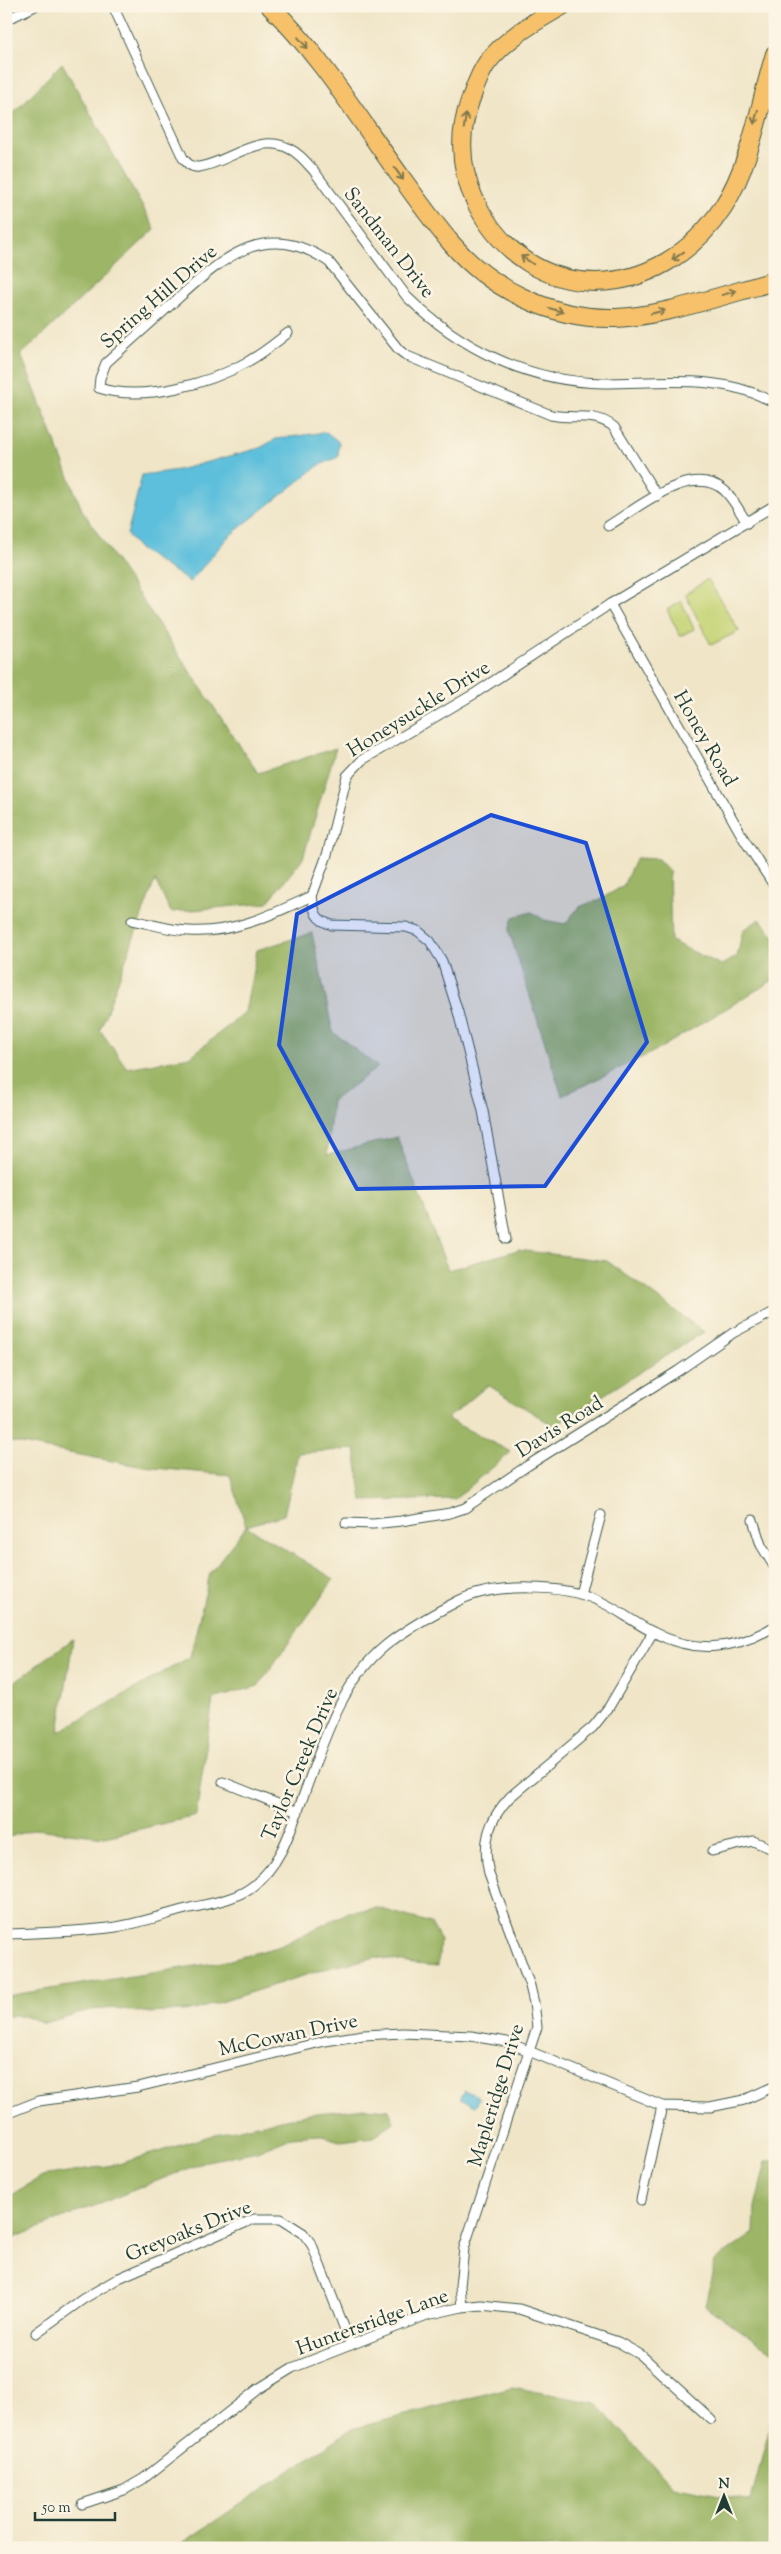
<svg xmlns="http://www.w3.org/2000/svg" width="781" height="2554" font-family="'Sorts Mill Goudy',serif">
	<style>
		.green { fill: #c5d375; stroke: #728854 }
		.forest { fill: #9cb566; stroke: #5e794d }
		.water { fill: #5dbfdb; stroke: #3e7e88 }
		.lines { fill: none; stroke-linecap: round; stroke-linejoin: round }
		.street-casing { stroke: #3e564a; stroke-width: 11 }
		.highway-casing { stroke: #3e564a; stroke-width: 20 }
		.street { stroke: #fff; stroke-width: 9 }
		.highway { stroke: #f6c16b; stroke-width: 18 }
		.oneway { stroke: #80784d }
		.marked { fill: #1d4ed8; fill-opacity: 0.2; stroke: #1d4ed8; stroke-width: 4; stroke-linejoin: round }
		.labels { text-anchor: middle; stroke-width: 5; stroke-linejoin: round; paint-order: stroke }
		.street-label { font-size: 20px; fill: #1f3d34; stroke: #fcf5e5 }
	</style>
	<rect width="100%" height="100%" fill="#fcf5e5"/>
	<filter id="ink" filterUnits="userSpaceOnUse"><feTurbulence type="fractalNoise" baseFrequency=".02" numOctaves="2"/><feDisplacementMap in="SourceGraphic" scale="10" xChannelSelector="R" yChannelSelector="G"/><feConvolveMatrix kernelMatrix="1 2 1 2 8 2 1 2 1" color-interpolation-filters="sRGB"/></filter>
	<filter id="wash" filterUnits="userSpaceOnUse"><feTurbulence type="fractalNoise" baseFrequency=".0096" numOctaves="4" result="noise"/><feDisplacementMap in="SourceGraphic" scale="20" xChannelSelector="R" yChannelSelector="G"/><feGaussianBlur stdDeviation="1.12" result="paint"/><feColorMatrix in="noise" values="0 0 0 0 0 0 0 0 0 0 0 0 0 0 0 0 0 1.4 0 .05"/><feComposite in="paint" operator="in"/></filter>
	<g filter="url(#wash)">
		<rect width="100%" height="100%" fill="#f0e5c7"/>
		<g class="green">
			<polygon points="708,579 739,631 711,645 685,594"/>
			<polygon points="681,601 694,629 680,636 667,610"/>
		</g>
		<g class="forest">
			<polygon points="62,63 155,229 21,355 82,510 258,773 336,748 303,858 267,903 171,912 155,880 100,1030 127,1068 190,1057 245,1012 257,950 312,933 333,1032 378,1067 332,1101 327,1155 397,1137 448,1270 518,1250 607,1261 704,1332 554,1426 488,1385 447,1419 511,1452 455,1499 362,1501 355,1449 298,1453 284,1515 246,1526 334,1579 258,1686 213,1699 196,1816 105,1837 35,1829 6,1838 6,1688 73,1639 59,1732 190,1657 210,1573 246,1526 230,1475 144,1467 6,1441 6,121"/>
			<polygon points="636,858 658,859 669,871 671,941 721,965 737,957 743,930 760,919 775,937 775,979 659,1049 562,1096 509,931 513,917 532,912 544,920 565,924 579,907 601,899 623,886"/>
			<polygon points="378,1908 431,1923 440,1940 438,1966 413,1964 377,1957 328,1968 195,2010 150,2013 116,2008 90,2010 45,2023 24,2016 6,2016 6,1996 227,1961 280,1946 349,1912"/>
			<polygon points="365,2108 389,2110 394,2122 373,2137 340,2141 318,2135 291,2137 257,2151 207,2161 6,2241 6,2199 42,2176 119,2164 216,2134 309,2114"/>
			<polygon points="766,2161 775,2161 775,2354 705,2306 715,2261 754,2233 755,2207"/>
			<polygon points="512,2387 596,2403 672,2486 751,2501 775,2405 775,2548 175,2548 352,2429"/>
		</g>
		<g class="water">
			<polygon points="326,432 339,442 338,457 318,466 228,537 190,582 139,549 127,535 142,475 178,470 260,448 276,439"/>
			<polygon points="465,2090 480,2098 475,2106 460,2099"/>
		</g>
	</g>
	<g filter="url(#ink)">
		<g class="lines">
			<defs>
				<g id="street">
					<path d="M113,6l70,152c4,5 8,10 16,9 29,-4 58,-34 89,-19 11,5 18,14 26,23l93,126c54,52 121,85 197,86 58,0 118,-10 171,20"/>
					<polyline points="6,20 35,6"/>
					<path d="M288,333c-13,10 -26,21 -41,29 -38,22 -105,40 -148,26l1,-10 6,-15c23,-21 46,-41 69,-62 48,-43 90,-83 154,-39l70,88 8,6 144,59c24,5 43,-4 63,12l43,69"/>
					<path d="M608,526c30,-18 84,-65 117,-35 9,9 15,21 22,32"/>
					<polyline points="610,604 745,841 775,887"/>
					<path d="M312,896c2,16 3,24 20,29l74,2 12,4 12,10 12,20 16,51 25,99 23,128"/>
					<path d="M132,920c19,4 38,10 57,11 44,3 84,-17 123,-35l15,-41 20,-79 15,-16 112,-66 136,-90 165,-99"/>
					<polyline points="753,1520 761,1545 775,1568"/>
					<polyline points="346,1523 373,1524 401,1521 450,1513 465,1508 527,1466 678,1371 733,1333 775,1311"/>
					<polyline points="580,1594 601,1515"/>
					<polyline points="223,1782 298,1812"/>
					<polyline points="712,1851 753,1841 775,1850"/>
					<path d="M6,1934c37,-1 74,-2 110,-7 25,-4 50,-13 74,-19 22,-5 45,-8 63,-22 26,-20 36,-51 47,-81 21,-55 38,-120 85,-159 22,-18 48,-32 73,-45 36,-18 106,-17 141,0 19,8 35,22 54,31 41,22 83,18 122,-6"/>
					<polyline points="6,2114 39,2101 138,2087 325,2041 363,2035 403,2033 471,2036 507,2042 662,2106 710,2107 744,2100 775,2086"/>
					<polyline points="641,2200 662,2106"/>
					<path d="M462,2307l-2,-21 4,-38 73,-221 -3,-24 -4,-17 -41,-112c-7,-31 -1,-54 21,-77l83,-70 16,-20 44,-75"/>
					<polyline points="36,2333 83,2299 119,2278 254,2219 281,2219 303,2233 312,2245 351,2345"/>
					<polyline points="82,2504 124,2490 143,2479 258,2389 292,2368 427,2315 462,2307 481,2305 519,2309 618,2342 641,2355 711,2419"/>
				</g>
				<g id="highway">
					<path d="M270,6c51,50 89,113 131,171 16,22 32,45 50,66 38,45 99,75 159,75 49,0 116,-24 165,-37"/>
					<path d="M562,6c-26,15 -56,32 -75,57 -8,11 -12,25 -17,38 -12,34 -10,69 6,102 55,108 184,101 247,4 28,-43 37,-104 52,-153"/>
				</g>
			</defs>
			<use href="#street" class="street-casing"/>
			<use href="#highway" class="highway-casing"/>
			<use href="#street" class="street"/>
			<use href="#highway" class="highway"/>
		</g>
		<defs><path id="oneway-shaft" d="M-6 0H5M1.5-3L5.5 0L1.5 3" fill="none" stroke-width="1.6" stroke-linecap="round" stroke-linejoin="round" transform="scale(1.25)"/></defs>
		<g class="oneway">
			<use href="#oneway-shaft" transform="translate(303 43) rotate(49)"/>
			<use href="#oneway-shaft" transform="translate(756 117) rotate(105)"/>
			<use href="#oneway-shaft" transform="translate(465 121) rotate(-81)"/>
			<use href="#oneway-shaft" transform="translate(399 174) rotate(54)"/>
			<use href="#oneway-shaft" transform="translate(678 256) rotate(144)"/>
			<use href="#oneway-shaft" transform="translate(527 260) rotate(-146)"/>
			<use href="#oneway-shaft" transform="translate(729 293) rotate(-15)"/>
			<use href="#oneway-shaft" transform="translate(556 310) rotate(16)"/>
			<use href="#oneway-shaft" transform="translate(658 312) rotate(-14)"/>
		</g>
	</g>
	<path class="marked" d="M491,815l95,28 61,199 -102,144 -188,3 -78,-144 18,-131z"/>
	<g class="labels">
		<g class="street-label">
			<text transform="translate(390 242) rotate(52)" y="7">Sandman Drive</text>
			<text transform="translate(158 296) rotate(-41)" y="7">Spring Hill Drive</text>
			<text transform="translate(418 708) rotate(-32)" y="7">Honeysuckle Drive</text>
			<text transform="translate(706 738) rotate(60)" y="7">Honey Road</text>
			<text transform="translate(559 1426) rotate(-32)" y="7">Davis Road</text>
			<text transform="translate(299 1764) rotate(-67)" y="7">Taylor Creek Drive</text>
			<text transform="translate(288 2034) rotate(-12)" y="7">McCowan Drive</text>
			<text transform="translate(495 2095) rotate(-73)" y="7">Mapleridge Drive</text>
			<text transform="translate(188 2230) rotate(-22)" y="7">Greyoaks Drive</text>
			<text transform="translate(372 2321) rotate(-20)" y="7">Huntersridge Lane</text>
		</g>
	</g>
	<rect width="781" height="2554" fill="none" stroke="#fcf5e5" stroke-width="25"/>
	<g transform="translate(724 2496)" stroke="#fcf5e5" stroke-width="4" paint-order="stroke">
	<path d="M0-4L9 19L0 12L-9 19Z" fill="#1f3d34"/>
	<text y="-8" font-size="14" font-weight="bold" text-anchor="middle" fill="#1f3d34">N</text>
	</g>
	<path d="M35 2512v8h80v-8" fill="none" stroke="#1f3d34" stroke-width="2.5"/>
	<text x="42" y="2512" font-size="15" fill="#1f3d34" stroke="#fcf5e5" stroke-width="4" paint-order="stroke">50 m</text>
</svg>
